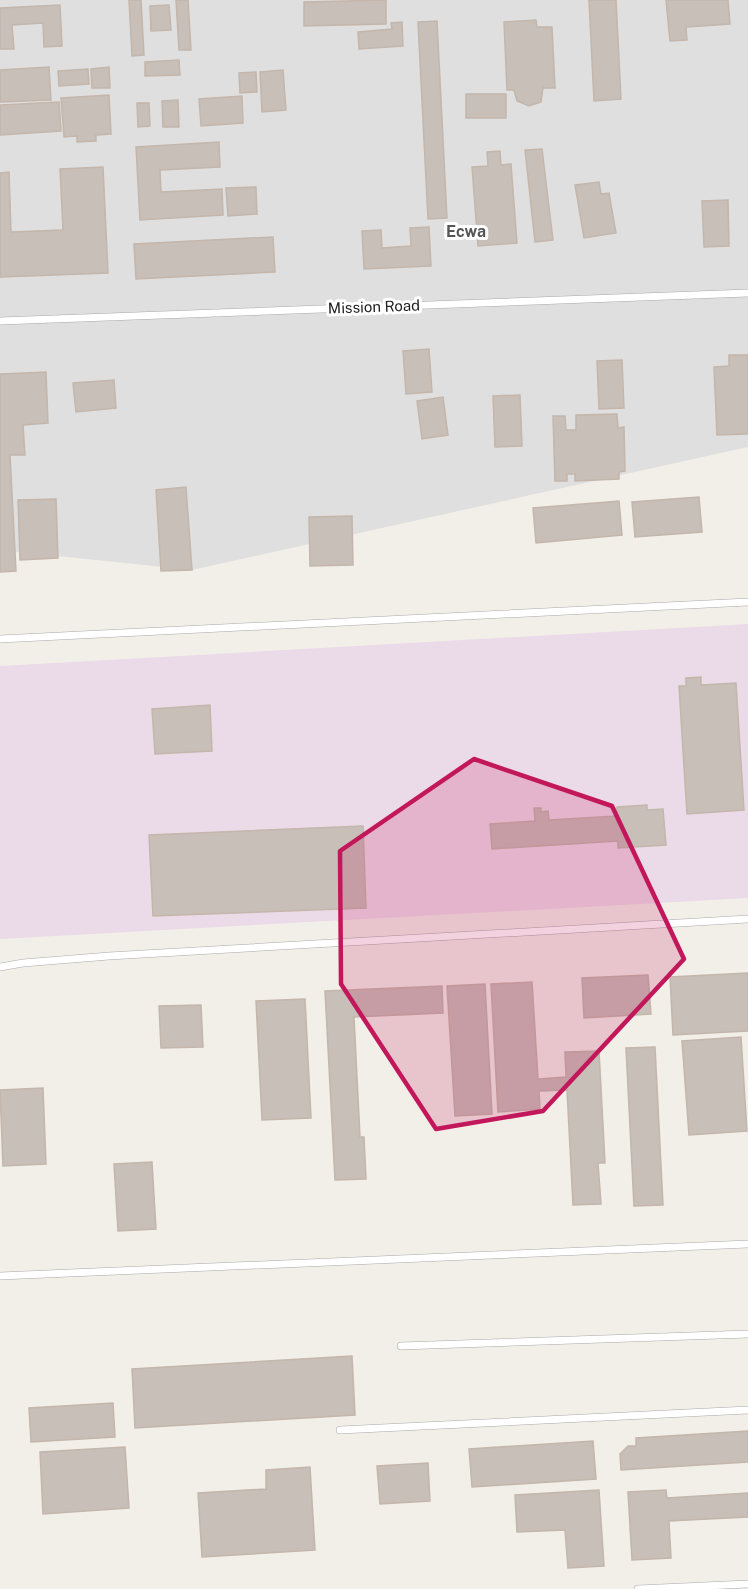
<svg xmlns="http://www.w3.org/2000/svg" width="748" height="1589" font-family="'Public Sans',sans-serif">
	<style>
		.residential { fill: #e0dfdf }
		.industrial { fill: #ebdbe8 }
		.building { fill: #c7bfb8; stroke: #c4b6ab; stroke-width: 1.5 }
		.lines { fill: none; stroke-linecap: round; stroke-linejoin: round }
		.lane-casing { stroke: #a9a9a9; stroke-width: 8 }
		.lane { stroke: #fff; stroke-width: 7 }
		.marked { fill: #c2185b; fill-opacity: 0.2; stroke: #c2185b; stroke-width: 4.5; stroke-linejoin: round }
		.labels { text-anchor: middle; stroke-width: 6; stroke-linejoin: round; paint-order: stroke }
		.street-label { font-size: 15px; fill: #222; stroke: #fff }
		.neighbourhood-label { font-size: 16px; font-weight: bold; fill: #555; stroke: #fff }
	</style>
	<rect width="100%" height="100%" fill="#f2efe9"/>
	<polygon class="residential" points="0,0 748,0 748,447 192,570 0,550"/>
	<polygon class="industrial" points="748,624 748,898 0,939 0,666"/>
	<g class="building">
		<polygon points="129,0 141,0 144,55 132,56"/>
		<polygon points="176,0 188,0 191,50 179,50"/>
		<polygon points="386,0 386,24 304,26 304,2"/>
		<polygon points="589,0 616,0 621,99 594,101"/>
		<polygon points="666,0 728,0 730,24 686,27 687,40 670,41"/>
		<polygon points="60,5 62,46 44,47 43,23 12,25 14,49 0,49 0,8"/>
		<polygon points="169,5 171,30 151,31 150,6"/>
		<polygon points="536,20 537,27 552,27 555,88 543,88 541,102 529,106 517,101 514,90 507,90 504,22"/>
		<polygon points="437,21 447,218 428,219 418,22"/>
		<polygon points="402,22 403,46 359,49 358,32 392,29 391,23"/>
		<polygon points="179,60 180,75 145,76 145,62"/>
		<polygon points="49,67 51,100 0,102 0,70"/>
		<polygon points="109,67 110,88 92,88 91,69"/>
		<polygon points="88,69 89,84 59,86 58,71"/>
		<polygon points="283,70 286,110 262,112 260,72"/>
		<polygon points="256,72 257,92 240,93 239,73"/>
		<rect x="466" y="94" width="40" height="24"/>
		<polygon points="109,95 111,134 96,135 96,141 77,142 77,136 64,137 61,98"/>
		<polygon points="242,96 243,123 201,126 199,99"/>
		<polygon points="178,100 179,127 163,127 162,101"/>
		<polygon points="59,102 61,131 0,135 0,105"/>
		<polygon points="137,103 149,103 150,126 138,127"/>
		<polygon points="219,142 220,167 160,170 161,192 222,189 223,215 140,220 136,147"/>
		<polygon points="542,149 553,240 535,242 525,150"/>
		<polygon points="500,151 501,165 511,164 517,243 478,246 472,167 488,166 487,152"/>
		<polygon points="103,167 108,273 0,277 0,173 9,172 11,232 63,230 60,169"/>
		<polygon points="599,182 601,194 609,193 616,233 584,238 575,185"/>
		<polygon points="256,187 257,214 228,216 226,188"/>
		<polygon points="728,200 729,246 704,247 702,201"/>
		<polygon points="429,227 431,266 364,269 362,231 381,230 382,248 411,246 410,228"/>
		<polygon points="273,237 275,272 136,279 134,244"/>
		<polygon points="429,349 432,392 406,394 403,351"/>
		<polygon points="729,355 748,355 748,434 717,435 714,367 729,366"/>
		<polygon points="622,360 624,408 599,409 597,361"/>
		<polygon points="46,372 48,423 23,425 25,455 10,455 16,571 0,572 0,374"/>
		<polygon points="114,380 116,408 76,412 73,383"/>
		<polygon points="520,395 522,446 495,447 493,396"/>
		<polygon points="443,397 448,435 422,439 417,401"/>
		<polygon points="617,414 618,428 624,427 625,471 619,472 619,479 575,481 575,474 567,474 567,481 555,481 553,416 565,416 566,430 576,430 576,415"/>
		<polygon points="186,487 192,570 161,571 156,490"/>
		<polygon points="699,497 702,532 635,537 632,502"/>
		<polygon points="56,499 58,558 20,560 18,500"/>
		<polygon points="619,501 622,535 536,543 533,508"/>
		<polygon points="352,516 353,565 310,566 309,517"/>
		<polygon points="701,677 701,685 736,683 744,810 687,814 679,686 686,686 686,678"/>
		<polygon points="210,705 212,751 155,754 152,709"/>
		<polygon points="647,805 647,810 663,809 666,845 618,848 618,841 492,849 490,824 535,821 534,808 541,808 541,812 548,811 549,820 617,816 617,807"/>
		<polygon points="363,826 366,908 153,916 149,835"/>
		<polygon points="748,973 748,1031 673,1035 670,977"/>
		<polygon points="648,975 651,1014 584,1018 582,978"/>
		<polygon points="532,982 538,1079 566,1077 565,1052 599,1051 605,1163 598,1163 601,1204 573,1205 567,1090 539,1091 540,1109 498,1112 491,984"/>
		<polygon points="485,984 492,1114 455,1116 447,986"/>
		<polygon points="442,986 443,1013 354,1017 360,1137 364,1137 366,1179 335,1180 325,991"/>
		<polygon points="305,999 311,1118 262,1120 256,1001"/>
		<polygon points="201,1005 203,1047 161,1048 159,1006"/>
		<polygon points="741,1037 747,1131 689,1135 682,1041"/>
		<polygon points="655,1047 663,1205 634,1206 626,1048"/>
		<polygon points="43,1088 46,1164 3,1166 0,1090"/>
		<polygon points="152,1162 156,1229 118,1231 114,1164"/>
		<polygon points="352,1356 355,1415 135,1428 132,1369"/>
		<polygon points="113,1403 115,1437 31,1442 29,1408"/>
		<polygon points="748,1431 748,1462 621,1470 620,1454 628,1446 636,1446 636,1438"/>
		<polygon points="593,1441 596,1479 472,1487 469,1449"/>
		<polygon points="125,1447 129,1508 43,1514 40,1452"/>
		<polygon points="428,1463 430,1501 380,1504 377,1466"/>
		<polygon points="310,1467 315,1550 202,1557 198,1493 266,1489 266,1470"/>
		<polygon points="599,1490 604,1566 568,1568 565,1530 517,1532 515,1495"/>
		<polygon points="666,1490 667,1498 748,1493 748,1517 669,1521 671,1558 632,1560 628,1492"/>
	</g>
	<g class="lines">
		<defs>
			<g id="lane">
				<polyline points="0,321 748,293"/>
				<polyline points="0,639 748,602"/>
				<polyline points="0,967 23,963 109,956 748,919"/>
				<polyline points="0,1276 748,1244"/>
				<polyline points="401,1346 748,1334"/>
				<polyline points="340,1430 748,1410"/>
				<polyline points="638,1589 748,1584"/>
			</g>
		</defs>
		<use href="#lane" class="lane-casing"/>
		<use href="#lane" class="lane"/>
	</g>
	<path class="marked" d="M474,759l138,47 72,153 -141,152 -107,18 -95,-145 -1,-133z"/>
	<g class="labels">
		<g class="street-label">
			<text transform="translate(374 307) rotate(-2)" y="5">Mission Road</text>
		</g>
		<g class="neighbourhood-label">
			<text x="466" y="237">Ecwa</text>
		</g>
	</g>
</svg>
